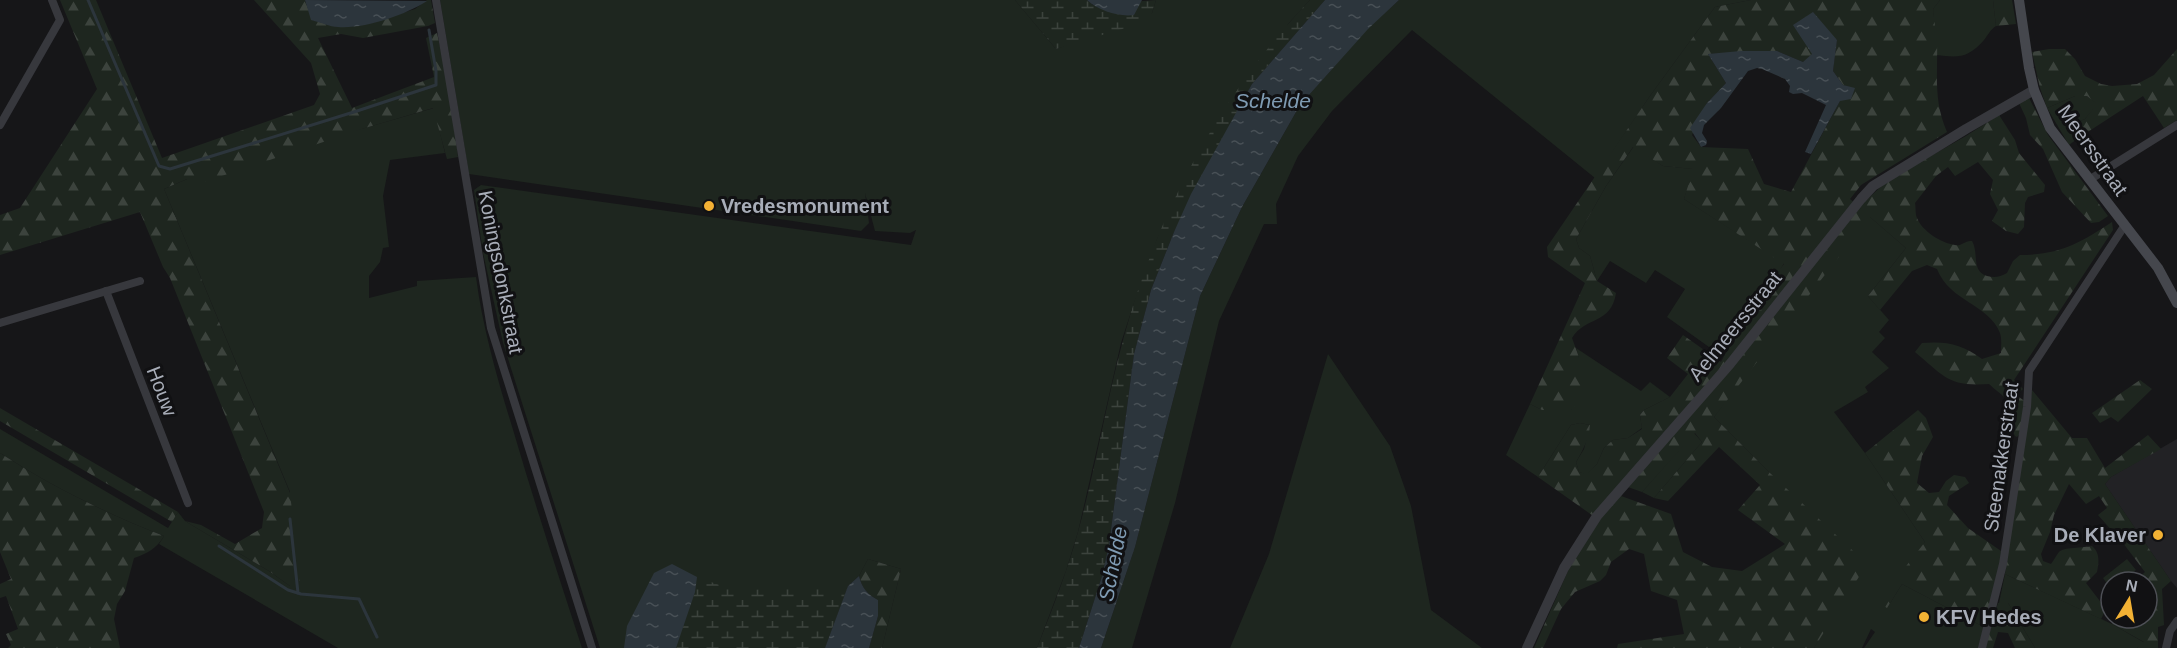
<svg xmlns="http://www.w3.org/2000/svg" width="2177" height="648" font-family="Helvetica,sans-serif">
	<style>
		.built { fill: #222225 }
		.grass { fill: #1e261f }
		.forest { fill: url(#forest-firs); fill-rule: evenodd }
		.wetland { fill: url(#wetland-marsh) }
		.water { fill: url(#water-ripples) }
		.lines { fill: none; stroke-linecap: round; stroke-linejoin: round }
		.stream { stroke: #2c353c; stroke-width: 3 }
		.minor { stroke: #37383d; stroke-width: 8 }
		.tertiary { stroke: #37383d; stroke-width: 10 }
		.secondary { stroke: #45474d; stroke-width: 10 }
		.poi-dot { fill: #f2b134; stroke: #111113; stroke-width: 2 }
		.labels { text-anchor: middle; stroke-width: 6; stroke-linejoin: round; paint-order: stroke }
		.street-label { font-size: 20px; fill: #a8adb8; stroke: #111113 }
		.poi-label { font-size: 20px; font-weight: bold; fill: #a8adb8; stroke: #111113; text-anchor: start }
		.water-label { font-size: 21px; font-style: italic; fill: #7f9bb3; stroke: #111113 }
	</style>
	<defs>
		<pattern id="forest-firs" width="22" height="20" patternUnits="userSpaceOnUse" patternTransform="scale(1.5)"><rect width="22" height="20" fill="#1e261f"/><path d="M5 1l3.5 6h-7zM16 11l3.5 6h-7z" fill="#3c433d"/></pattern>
		<pattern id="wetland-marsh" width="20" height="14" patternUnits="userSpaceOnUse" patternTransform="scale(1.5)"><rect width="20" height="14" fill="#1e261f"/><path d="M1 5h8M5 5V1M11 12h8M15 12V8" fill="none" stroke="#3c433d"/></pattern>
		<pattern id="water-ripples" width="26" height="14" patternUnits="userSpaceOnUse" patternTransform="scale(1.5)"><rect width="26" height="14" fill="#2c353c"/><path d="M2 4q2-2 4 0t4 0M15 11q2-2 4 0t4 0" fill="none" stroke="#485056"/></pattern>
	</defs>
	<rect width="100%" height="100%" fill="#161618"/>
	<polygon class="built" points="2177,439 2177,588 2171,581 2105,484 2111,477"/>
	<g class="grass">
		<polygon points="440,0 1015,0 1056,49 1152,13 1156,0 1310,0 1289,23 1158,237 1132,309 1121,343 1078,532 1066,571 1037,648 882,648 901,569 868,559 859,576 848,586 825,648 600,648 503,343 483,253 474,190 481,185 911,245 916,230 910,233 875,231 865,193 869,223 861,231 469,174"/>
		<polygon points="1399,0 1751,0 1715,7 1650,96 1595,178 1412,30 1332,111 1298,156 1276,204 1277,224 1264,224 1219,321 1175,503 1132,648 1101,648 1135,547 1200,296 1242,207 1300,105 1368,28"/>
		<path d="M1940,0h53l3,26c-6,4 -8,9 -12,14 -16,18 -25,18 -48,15l-3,-46z"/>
		<polygon points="2075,96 2087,96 2098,104 2085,119 2067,127 2077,139 2069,145 2047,108"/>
		<path d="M434,108l11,45 -55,7 -7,36 6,51 -6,1 -3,14 -11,14v22l48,-12v-5l59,-4c7,53 22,104 38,156 21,72 45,144 68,215h-244l-179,-104 5,-8c-57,-22 -113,-50 -164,-83v-24l168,99 10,-16 7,9 84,50 21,15v-94l-126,-303 23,-10z"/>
		<polygon points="1634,146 1663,166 1694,169 1684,199 1784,263 1778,274 1763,283 1755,294 1747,315 1723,357 1667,317 1685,289 1655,270 1646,283 1610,261 1597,281 1590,256 1579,248 1576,239 1606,186"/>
		<polygon points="1869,216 1906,248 1868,296 1889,320 1879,332 1885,338 1872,352 1889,368 1865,387 1868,392 1834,412 1865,453 1925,542 1887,608 1902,584 1984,627 1978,648 1864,648 1875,632 1871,629 1862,648 1814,648 1822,633 1770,473 1714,417 1765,347"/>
		<polygon points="1576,348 1641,391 1650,382 1670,397 1644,410 1640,415 1642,428 1628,438 1613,440 1604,448 1597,464 1587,475 1579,472 1576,462 1584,449 1590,425 1580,423 1571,425 1538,477 1506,455 1530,404 1542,410 1571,410 1579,358"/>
		<polygon points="1328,354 1390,446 1411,506 1431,610 1482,648 1230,648 1269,554"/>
		<polygon points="1694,433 1702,442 1654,498 1642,492"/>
		<polygon points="2127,559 2136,570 2120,582 2111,582 2111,589 2103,578"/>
		<polygon points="2005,574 2112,624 2145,643 2137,648 2035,648 2008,603 1999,603"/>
	</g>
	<g class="forest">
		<polygon points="60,0 96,0 162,158 314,105 320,94 311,63 254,0 305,0 312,20 338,27 372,23 415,9 427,0 431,0 435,23 428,26 363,38 341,34 318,38 352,108 434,77 426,38 437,33 451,97 458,157 447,159 433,108 365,128 195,185 187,179 164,189 290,493 301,590 290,586 269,571 185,521 201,525 235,544 262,528 264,512 170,278 163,267 140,212 0,255 0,215 20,208 97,89"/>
		<path d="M1751,0h189l-7,9c1,11 3,22 4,33 1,33 -4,58 10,90l-86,53 -11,14 9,8 28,-26 79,-45 33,-21 16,25 4,13 26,32 -1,7 -16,5 -3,6 -1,24 -6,7 -12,-3 -14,-10 6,-11 -8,-16 3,-14 -15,-18 -23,14 -7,-9 -12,9 -21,27c1,5 0,11 2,15 5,13 24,25 38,27 6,2 10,-5 17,-4 7,12 -1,30 15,35 8,2 13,1 20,-3l6,-12 7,-6c40,0 60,-12 92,-33l1,8 -99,150 9,9 -8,7 4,1 11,8 2,-15 40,48h15l18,30 43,-33 13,14 -50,28 -6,7 66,97 -9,8 2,36 -6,2v21h-21l7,-6 -32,-18 3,-6h32v-36h-13l11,-10 -22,-29 -25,-28 9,-7 -8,-12 -13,8 -17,-20 -15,31 -4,17 -9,22 2,7 8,3c3,-4 5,-8 8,-12 4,-5 25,-4 33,-6 8,7 7,16 5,26l-11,11 20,26 -5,10 -96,-45 20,-142h-4l-4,5 -2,-1c-4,-7 0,-11 -1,-19 -1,-16 -14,-23 -25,-33 -41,3 -45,-8 -74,-32l7,-9c24,-2 40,1 60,16l19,-6c0,-6 1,-14 -1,-20 -11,-29 -50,-31 -63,-64l-10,-4 -15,6 -32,39 -12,-14 38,-48 -36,-31 -156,200 56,56 97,91 -53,84h-197l1,-4 66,-10 -7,-34 -26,-9 -7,-37 -15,-5 -18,13 -5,13 -6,6 -25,11 -14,17 -18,39h-9l38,-86 27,-42 -61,-43 33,-52 9,-2 10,2c-1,14 -7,25 -14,37l3,10 8,2 10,-10 7,-16 9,-8 15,-2 14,-9 -2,-14 4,-5 26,-13 18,-23 -21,-16 16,-23 38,27c8,-16 17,-31 25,-46 6,-10 8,-21 15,-30 7,-10 15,-10 23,-22l-100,-65 9,-30 -30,-3 -30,-19 -27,39 -30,53 3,9 11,8 7,25 19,12c-5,32 -31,23 -44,45 8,23 23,53 -1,72h-29l-12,-6 55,-121 -37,-26 -1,-10 103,-151 65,-89zM1837,39l-4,32 10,14 11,4 -14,12 -49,91 -27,-8 -16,-35 -47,-2 -9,-12 15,-32 19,-20 -18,-29 69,-3 26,11zM1695,433l7,9 -48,56 14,3 51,-54 41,38 -22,25 47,34 -43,27 -30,-4 -29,-15 -12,-38 -50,-18 7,-9 14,5z"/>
		<polygon points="1993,0 2012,0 2016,24 1996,26"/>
		<polygon points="2049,49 2065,49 2075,59 2085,76 2101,84 2112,86 2137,84 2154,75 2177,49 2177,120 2164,128 2143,96 2077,139 2067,127 2085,119 2097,104 2087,96 2075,96 2047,108 2040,88 2032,52"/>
		<polygon points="2029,98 2048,135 2108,216 2099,222 2091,223 2062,192 2043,149 2030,135 2026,118 2019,103"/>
		<polygon points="2140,380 2152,389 2118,422 2111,417 2100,423 2092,413"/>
		<polygon points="0,408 178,512 172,522 0,421"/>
		<polygon points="1918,410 1926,418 1933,437 1922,456 1917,483 1929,493 1939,492 1946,481 1954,475 1965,477 1969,483 1949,496 1947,505 1968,528 2001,551 1999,571 1984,627 1902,584 1887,608 1878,602 1925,542 1865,453"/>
		<path d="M0,453c51,33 107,61 164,83 -8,13 -16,17 -30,22l-9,33 -8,13 -3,15 6,29h-112l3,-3 -5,-11 12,-5 -12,-33 -6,2v-14l11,-5 -11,-27z"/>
		<path d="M868,559l33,10 -19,79h-13l9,-32v-16c-11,-6 -16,-12 -19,-24z"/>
		<polygon points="1998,603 2008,603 2035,648 2015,648 2008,633 1998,632 1993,648 1985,648"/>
	</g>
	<g class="wetland">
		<polygon points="1015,0 1087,0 1093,5 1156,0 1152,13 1142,23 1056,49"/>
		<path d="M1310,0h15l-73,84 -78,148 -23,58 -17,64 -25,191 -7,31 -23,72h-42c15,-38 30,-76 41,-116 20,-72 31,-148 53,-220 35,-115 96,-225 179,-312z"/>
		<polygon points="697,577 739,592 781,586 848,586 825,648 676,648 695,592"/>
	</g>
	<g class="water">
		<path d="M305,0l122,1c-22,14 -62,28 -89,26 -8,0 -18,-5 -27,-7z"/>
		<path d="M1087,0h55l-8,15c-15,2 -35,-4 -47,-15z"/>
		<polygon points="1325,0 1399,0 1368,29 1300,105 1242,207 1200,296 1135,547 1101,648 1079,648 1102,576 1109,545 1134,354 1151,290 1174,232 1191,194 1252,84"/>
		<polygon points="1813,12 1837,40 1833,71 1843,85 1855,88 1851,99 1840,101 1811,154 1805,152 1826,105 1802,93 1793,94 1789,92 1790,86 1785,79 1762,69 1757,68 1748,71 1721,108 1704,125 1702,133 1707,141 1706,145 1701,147 1690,128 1707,103 1726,83 1708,54 1741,51 1777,51 1803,62 1812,54 1793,25"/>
		<polygon points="672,564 697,577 695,592 676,648 624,648 627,626 654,573"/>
		<path d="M859,576c3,12 8,18 19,24v16l-9,32h-44l23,-62z"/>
	</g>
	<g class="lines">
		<g class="stream">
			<polyline points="88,0 159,166 170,169 357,111 436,85 436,71 429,30"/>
			<polyline points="290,519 298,593"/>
			<polyline points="219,546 288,590 301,594 359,599 377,637"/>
		</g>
		<g class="minor">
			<polyline points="436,0 491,328 592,648"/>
			<polyline points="0,125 60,20 52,0"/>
			<polyline points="2089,180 2177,125"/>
			<polyline points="106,291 188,503"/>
			<polyline points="0,323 140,281"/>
			<polyline points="1982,648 2003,564 2027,407 2029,371 2125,225"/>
			<polyline points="2166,648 2170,631 2177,621"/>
		</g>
		<polyline class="tertiary" points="1527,648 1564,568 1597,516 1730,364 1861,199 1873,186 1966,129 2034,90"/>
		<polyline class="secondary" points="2019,0 2029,68 2034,90 2050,128 2158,268 2177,303"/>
	</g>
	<g class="poi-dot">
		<circle cx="709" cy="206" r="6"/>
		<circle cx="2158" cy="535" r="6"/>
		<circle cx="1924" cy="617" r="6"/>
	</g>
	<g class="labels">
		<g class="street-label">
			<text transform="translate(2093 150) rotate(55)" y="7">Meersstraat</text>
			<text transform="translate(501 272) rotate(79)" y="7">Koningsdonkstraat</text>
			<text transform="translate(1735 326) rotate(-51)" y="7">Aelmeersstraat</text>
			<text transform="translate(162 391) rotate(69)" y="7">Houw</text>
			<text transform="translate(2001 457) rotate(-82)" y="7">Steenakkerstraat</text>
		</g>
		<g class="poi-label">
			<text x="721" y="213">Vredesmonument</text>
			<text x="2146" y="542" text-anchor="end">De Klaver</text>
			<text x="1936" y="624">KFV Hedes</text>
		</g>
		<g class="water-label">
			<text x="1273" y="108">Schelde</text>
			<text transform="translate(1113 564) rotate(-79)" y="7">Schelde</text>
		</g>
	</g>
	<g transform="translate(2129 600) rotate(11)"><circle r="28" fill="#111113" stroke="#4d4f55" stroke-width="1.5"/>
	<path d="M0-4.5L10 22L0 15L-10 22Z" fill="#f2b134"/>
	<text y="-9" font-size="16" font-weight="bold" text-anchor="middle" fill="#a8adb8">N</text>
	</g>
</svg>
